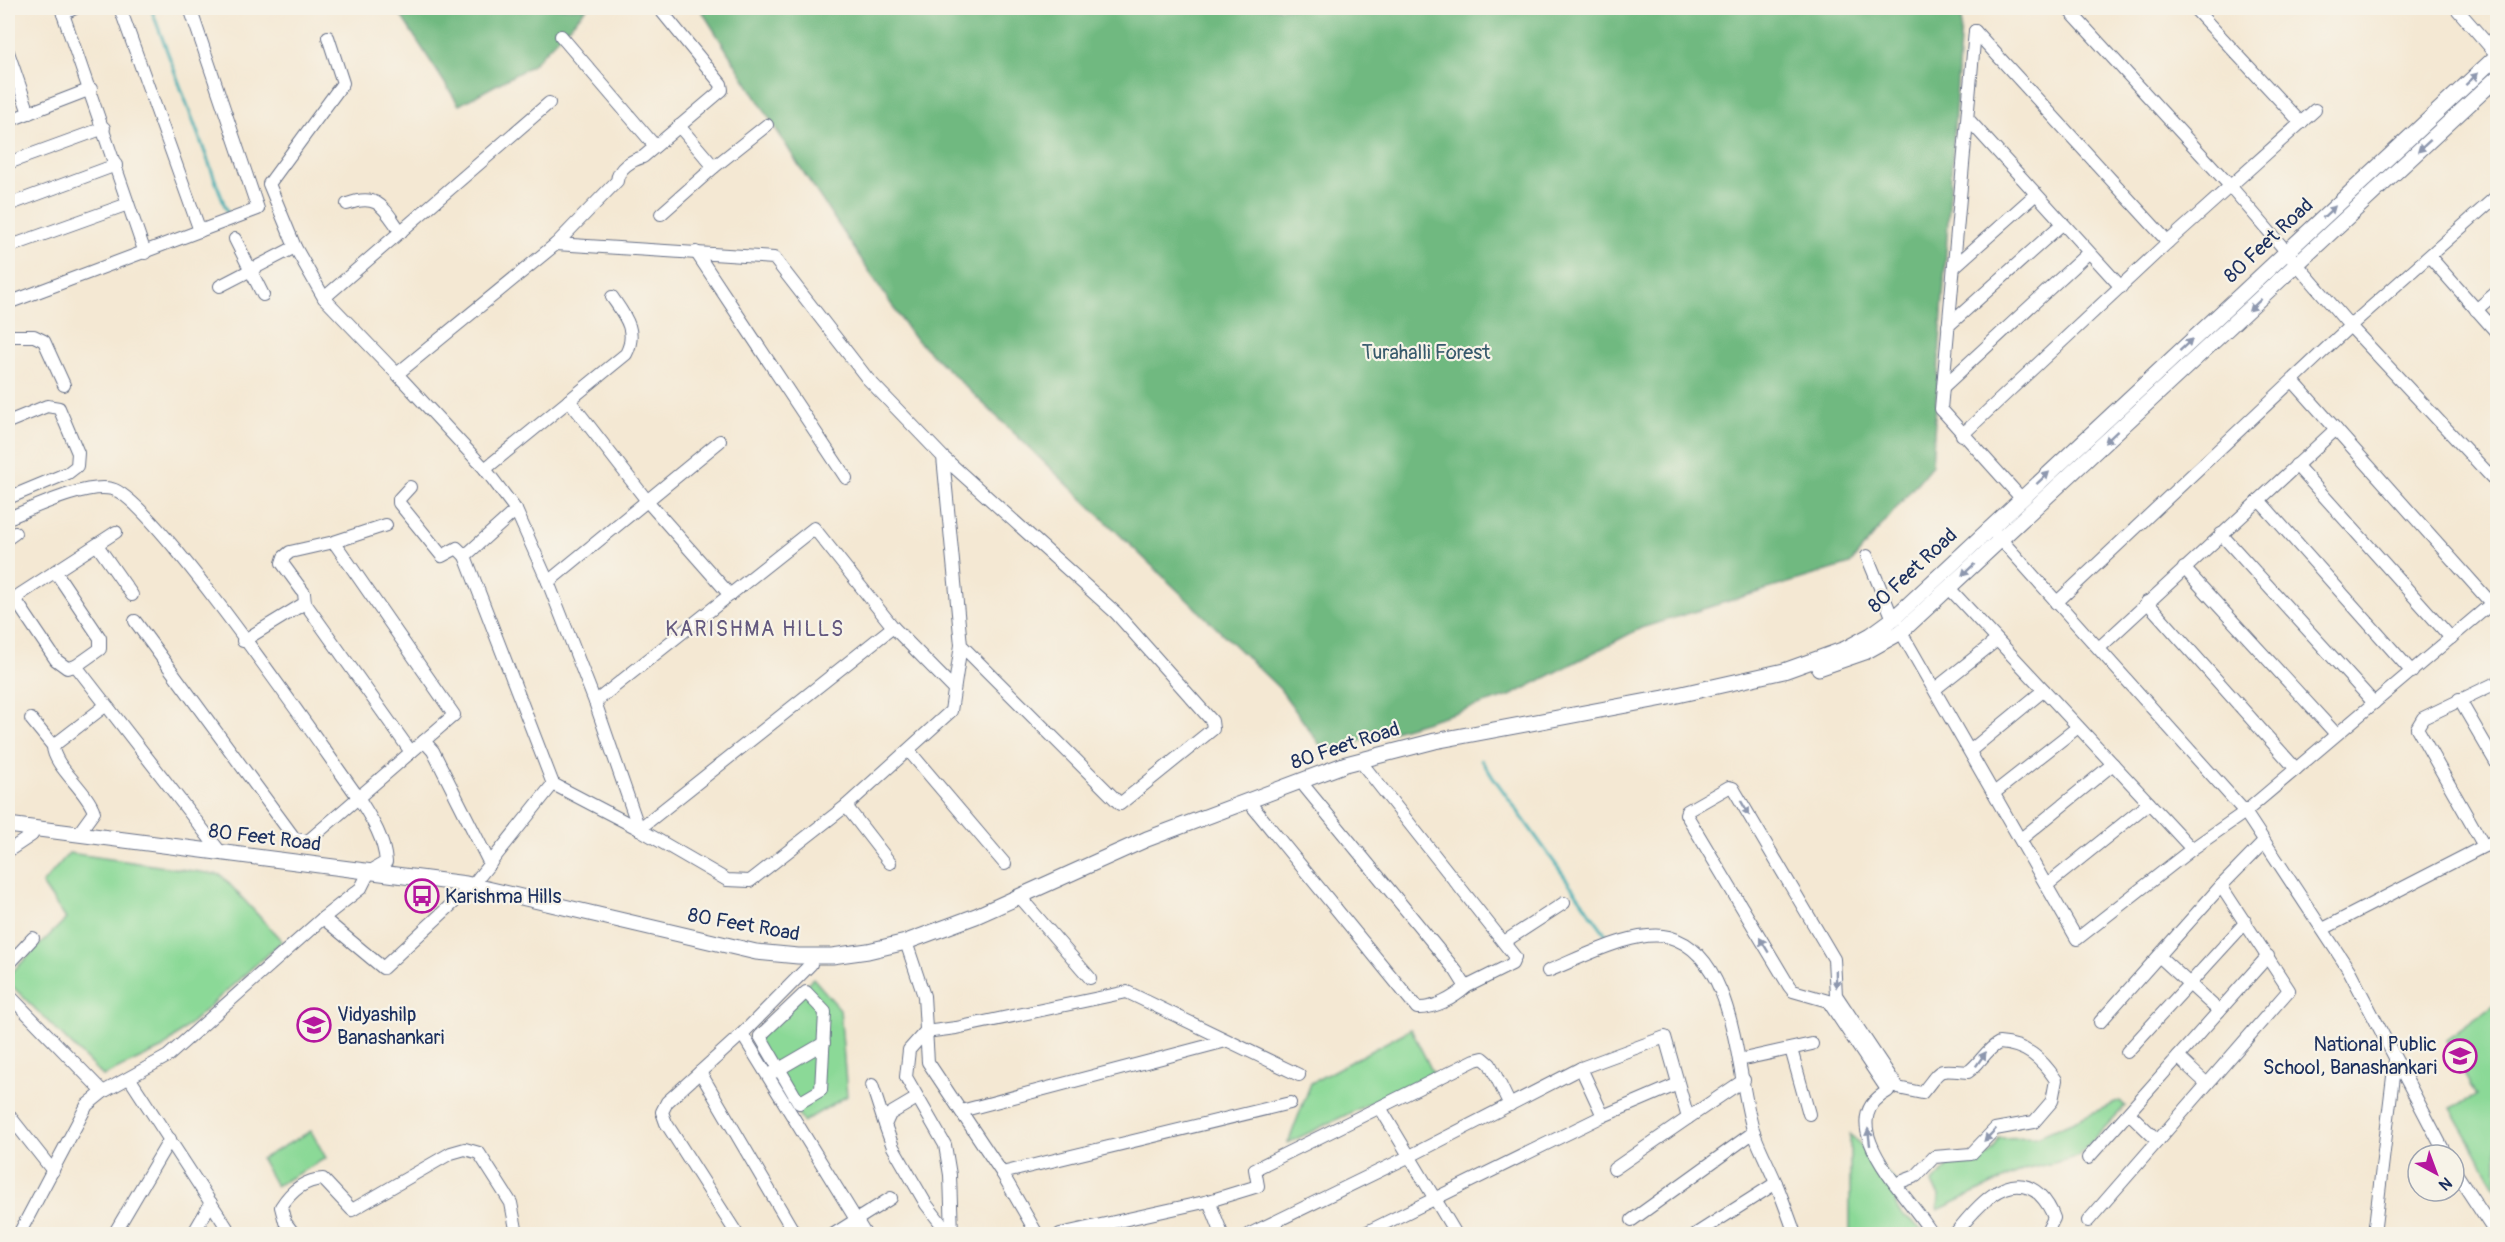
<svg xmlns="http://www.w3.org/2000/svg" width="2505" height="1242" font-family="Pangolin,sans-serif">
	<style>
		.green { fill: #8bd997; stroke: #53847a; stroke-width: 1.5 }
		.forest { fill: #70b980; stroke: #46746f; stroke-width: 1.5 }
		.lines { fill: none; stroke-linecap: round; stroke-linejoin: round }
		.stream { stroke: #3aacb2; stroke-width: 3 }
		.minor-casing { stroke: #677087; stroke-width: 14 }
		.major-casing { stroke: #677087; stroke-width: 17 }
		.minor { stroke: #fff; stroke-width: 12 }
		.major { stroke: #fff; stroke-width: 15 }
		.oneway { fill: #8d97ae }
		.labels { text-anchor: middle; stroke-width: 4.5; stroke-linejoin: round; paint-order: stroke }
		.street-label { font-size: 20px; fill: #1b2f5e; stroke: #f7f3e8 }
		.park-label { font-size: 20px; fill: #375a6c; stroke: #f7f3e8 }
		.poi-label { font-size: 20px; fill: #1b2f5e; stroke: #f7f3e8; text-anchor: start }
		.neighbourhood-label { font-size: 21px; letter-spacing: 1.5px; fill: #64597f; stroke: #f7f3e8 }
	</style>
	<rect width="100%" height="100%" fill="#f7f3e8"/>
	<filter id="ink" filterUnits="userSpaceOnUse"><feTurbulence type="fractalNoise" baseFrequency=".0167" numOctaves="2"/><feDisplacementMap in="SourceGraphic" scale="12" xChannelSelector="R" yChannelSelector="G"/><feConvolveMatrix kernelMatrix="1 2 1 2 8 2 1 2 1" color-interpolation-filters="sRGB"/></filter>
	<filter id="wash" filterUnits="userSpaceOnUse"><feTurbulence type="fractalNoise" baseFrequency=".008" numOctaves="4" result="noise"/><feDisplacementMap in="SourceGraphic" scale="24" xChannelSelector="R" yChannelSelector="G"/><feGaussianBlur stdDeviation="1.35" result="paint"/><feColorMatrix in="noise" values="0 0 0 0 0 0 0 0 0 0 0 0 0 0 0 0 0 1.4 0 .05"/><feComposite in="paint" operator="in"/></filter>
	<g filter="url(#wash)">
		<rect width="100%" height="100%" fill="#f4e8d3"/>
		<g class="green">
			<polygon points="69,853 221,875 282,941 163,1048 103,1076 8,982 8,976 66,919 42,884"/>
			<polygon points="813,978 840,1009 847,1096 803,1122 749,1037"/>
			<polygon points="2497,1003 2497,1189 2451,1108 2476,1096 2446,1040"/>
			<polygon points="1411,1029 1433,1073 1288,1143 1311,1083"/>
			<path d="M2120,1101l5,5 -48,51 -53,13 -86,40 1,-15 -7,-11 21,-23c21,7 39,-2 46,-23l38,-1z"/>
			<polygon points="311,1131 326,1158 276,1186 261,1159"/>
			<path d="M1850,1134l49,51c-13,33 13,30 26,49h-75z"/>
		</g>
		<g class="forest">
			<polygon points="396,8 587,8 531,66 459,105"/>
			<polygon points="700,8 1962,8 1932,465 1850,564 1641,628 1510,696 1325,752 1280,689 911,334 798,164"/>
		</g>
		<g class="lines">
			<g class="stream">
				<polyline points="151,8 229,217"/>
				<polyline points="1481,760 1607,936"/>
			</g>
		</g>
	</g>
	<g filter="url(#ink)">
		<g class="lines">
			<defs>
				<g id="minor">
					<polyline points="61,8 145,253"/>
					<polyline points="120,8 200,231"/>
					<polyline points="2067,8 2231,187 2350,326 2498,484"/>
					<polyline points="2194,8 2301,123"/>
					<polyline points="2456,8 2497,55"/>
					<polyline points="63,14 75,8"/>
					<polyline points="1975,31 1941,409 2021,498"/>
					<polyline points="1975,31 2168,242"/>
					<polyline points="561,36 655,146"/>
					<polyline points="328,37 343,83 269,184 295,247 324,298 397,374"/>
					<polyline points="8,52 29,113"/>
					<polyline points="1968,119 2121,287"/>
					<polyline points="8,121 91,89"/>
					<polyline points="679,126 714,167 767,125"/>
					<polyline points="8,163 104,128"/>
					<path d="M347,204c32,-12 37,5 54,28"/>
					<polyline points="8,205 116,165"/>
					<polyline points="661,214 714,167"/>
					<polyline points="235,239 263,295"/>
					<path d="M556,244l61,-63c1,-13 15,-21 26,-24l79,-67 -1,-6 -62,-76"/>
					<polyline points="8,247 128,204"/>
					<polyline points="696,252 846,478"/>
					<polyline points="2430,257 2498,334"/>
					<polyline points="1954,267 2036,194"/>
					<polyline points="220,286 295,247"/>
					<polyline points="324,298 549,103"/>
					<polyline points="8,303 258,209 190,8"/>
					<polyline points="2476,310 2498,291"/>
					<polyline points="1948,326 2062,224"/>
					<polyline points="8,336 34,336 44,341 64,385"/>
					<polyline points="2293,381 2491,603"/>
					<polyline points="1943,387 2088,253"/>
					<polyline points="569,400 648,502 730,595"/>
					<polyline points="8,422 47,406 59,408 78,453 77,466 68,473 8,498"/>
					<polyline points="1962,435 2168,242 2315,110"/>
					<polyline points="943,457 961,645 951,711 846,806 750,881 727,880 639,829 595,702 548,582 516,510 485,469 397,374 556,244 774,258 867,378 943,457 1116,613 1212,721 1213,729 1120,804 961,645"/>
					<polyline points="2296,465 2451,638"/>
					<path d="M485,469l141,-115c12,-23 -1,-38 -14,-57"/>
					<polyline points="410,487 399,499 399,503 442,556 457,548 465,556"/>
					<polyline points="2259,500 2412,672"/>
					<polyline points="516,510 465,556 553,784"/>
					<path d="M8,518c26,-10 76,-35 104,-29 40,8 211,260 246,308 13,21 26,40 28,65l-17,10 -8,16 -38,30 -155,138 -65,36 -16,13 -68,129"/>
					<polyline points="116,532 19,595 17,602 56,660 67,668 76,666 221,853"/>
					<polyline points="1995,533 2245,812 2349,970 2446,1155"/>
					<polyline points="2221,534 2374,703"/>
					<polyline points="8,538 15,533"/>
					<polyline points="97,545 132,595"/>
					<polyline points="1867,556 1893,619"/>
					<polyline points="2184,568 2336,734"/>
					<polyline points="55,571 100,638 100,649 76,666"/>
					<polyline points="548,582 720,441"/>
					<polyline points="1949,588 2192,849"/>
					<polyline points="2147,602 2296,769"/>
					<polyline points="305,603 411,752"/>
					<polyline points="2056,603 2350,326 2498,195"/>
					<polyline points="135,621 295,839 308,841 454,715 334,542"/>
					<polyline points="1901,632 2077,939 2192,849 2245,812 2498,598"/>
					<polyline points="243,641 305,603 304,593 282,563 284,557 290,552 334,542 386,525"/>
					<polyline points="2099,648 2336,429"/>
					<polyline points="1935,689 1997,640"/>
					<polyline points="2459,699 2498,766"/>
					<polyline points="595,702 814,528 893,627 954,689"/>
					<polyline points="31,719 53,746"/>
					<polyline points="424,741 433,751 490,864"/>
					<polyline points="909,751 1005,864"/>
					<polyline points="1970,751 2044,690"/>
					<polyline points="1364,766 1515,957 1512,964 1466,987"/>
					<polyline points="1994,793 2078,727"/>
					<polyline points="846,806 890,863"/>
					<path d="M1253,807l164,201c17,1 37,-10 49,-21l-10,-16 -151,-184"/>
					<path d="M78,834l16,-22c-7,-22 -41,-46 -41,-66l52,-40"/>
					<polyline points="2021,839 2113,764"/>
					<polyline points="2484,846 2417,728 2423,718 2498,682"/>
					<polyline points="8,851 32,835"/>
					<polyline points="2047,885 2149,803"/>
					<polyline points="472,886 553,784 639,829 893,627"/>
					<polyline points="1019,896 1090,978"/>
					<polyline points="323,918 383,968 465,892"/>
					<polyline points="2323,929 2498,839"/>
					<polyline points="906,942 924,996 928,1062 1002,1173 1037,1234"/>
					<polyline points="1504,942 1564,903"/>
					<polyline points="2159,956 2219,1011"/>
					<polyline points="8,965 33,938"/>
					<path d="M1548,971c31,-12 87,-43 121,-34 69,19 67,141 85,196 6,17 15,33 22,50 7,17 13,34 19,51"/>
					<polygon points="806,992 825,1012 821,1090 799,1103 760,1036"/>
					<polyline points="8,994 103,1092"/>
					<polyline points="2100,1022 2221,886 2264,842"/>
					<polyline points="742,1034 865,1234"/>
					<polyline points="1791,1049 1809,1114"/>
					<polyline points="2127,1052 2246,922"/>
					<polyline points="2178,1057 2207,1084"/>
					<polyline points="1739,1060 1812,1044"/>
					<polyline points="1581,1068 1603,1116"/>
					<polyline points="700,1072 795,1234"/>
					<polyline points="774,1072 824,1043"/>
					<polyline points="130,1079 231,1234"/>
					<polyline points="872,1085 884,1122"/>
					<polyline points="917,1098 890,1114 885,1125 893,1147 926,1204 949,1234"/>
					<polyline points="1381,1109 1456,1234"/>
					<polyline points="961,1111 1226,1041"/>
					<polyline points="2129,1113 2158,1141"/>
					<polyline points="8,1114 53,1171"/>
					<polyline points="2088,1158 2268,956"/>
					<polyline points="1614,1169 1688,1118"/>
					<polyline points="2454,1170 2496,1234"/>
					<polyline points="1002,1173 1290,1103"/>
					<path d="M1895,1184l21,-8 18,-19 37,-3 24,-25 39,-7 18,-21 4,-21c-15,-22 -29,-35 -57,-37 -14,7 -18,20 -31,29 -34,-3 -25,-4 -46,21l-24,-5 -62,-93 -2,-36 -101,-171 -4,-1 -42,24 -1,3 103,172 4,5 35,10 60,90c-61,33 25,108 44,143"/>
					<polyline points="1209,1201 1258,1186 1255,1169 1475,1060 1483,1058 1490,1064 1510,1105"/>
					<polyline points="1632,1220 1754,1132"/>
					<polyline points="2088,1221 2289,990 2221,886"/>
					<polyline points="114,1234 170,1139"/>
					<polyline points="193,1234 211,1203"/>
					<path d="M294,1234l-9,-12 -4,-15c10,-16 23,-27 42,-28l29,31 99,-57 14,-4 14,4 32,50 6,31"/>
					<polyline points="737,1234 666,1123 662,1112 667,1102 742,1034 811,964"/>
					<polyline points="834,1234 891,1198"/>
					<polyline points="952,1234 950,1175 945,1145 906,1077 909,1050 925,1032 956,1028 1127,992 1299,1075"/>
					<polyline points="1060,1234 1209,1201 1222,1234"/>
					<polyline points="1250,1234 1410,1156 1581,1068 1665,1037 1688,1118 1744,1080"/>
					<polyline points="1363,1234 1603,1116 1678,1084"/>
					<polyline points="1696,1234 1776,1183"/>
					<path d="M1955,1234c18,-23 53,-67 84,-40 7,7 12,15 15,24l-8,16"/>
					<polyline points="2374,1234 2395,1060"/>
				</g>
				<g id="major">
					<polyline points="1819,668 1865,652 1901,632 2498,77"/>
					<polyline points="8,825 466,884 756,952 798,956 832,956 868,951 906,942 976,916 1147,839 1346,764 1435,741 1664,698 1784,671 1845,649 1871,635 1893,619 2498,55"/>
				</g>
			</defs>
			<use href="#minor" class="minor-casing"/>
			<use href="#major" class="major-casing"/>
			<use href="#minor" class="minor"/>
			<use href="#major" class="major"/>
		</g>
		<defs><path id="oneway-solid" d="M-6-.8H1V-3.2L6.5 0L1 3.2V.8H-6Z" transform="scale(1.5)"/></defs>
		<g class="oneway">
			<use href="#oneway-solid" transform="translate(2472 79) rotate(-43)"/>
			<use href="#oneway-solid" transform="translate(2424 146) rotate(137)"/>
			<use href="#oneway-solid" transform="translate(2329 212) rotate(-43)"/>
			<use href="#oneway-solid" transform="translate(2255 305) rotate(137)"/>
			<use href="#oneway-solid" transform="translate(2186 345) rotate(-43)"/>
			<use href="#oneway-solid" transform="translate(2111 437) rotate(137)"/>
			<use href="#oneway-solid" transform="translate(2043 478) rotate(-43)"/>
			<use href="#oneway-solid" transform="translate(1968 570) rotate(137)"/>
			<use href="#oneway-solid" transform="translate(1745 808) rotate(60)"/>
			<use href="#oneway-solid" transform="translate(1764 945) rotate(-121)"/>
			<use href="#oneway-solid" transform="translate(1836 979) rotate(89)"/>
			<use href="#oneway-solid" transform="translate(1981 1059) rotate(-55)"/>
			<use href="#oneway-solid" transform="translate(1990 1135) rotate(134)"/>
			<use href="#oneway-solid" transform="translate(1869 1137) rotate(-97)"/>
		</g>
	</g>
	<defs>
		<symbol id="bus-ring" viewBox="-11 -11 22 22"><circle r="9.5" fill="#f7f3e8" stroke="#b5179e" stroke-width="1.5"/><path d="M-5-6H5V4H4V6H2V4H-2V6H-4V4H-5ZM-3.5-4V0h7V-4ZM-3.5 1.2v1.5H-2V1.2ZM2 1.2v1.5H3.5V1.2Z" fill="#b5179e"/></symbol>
		<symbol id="school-ring" viewBox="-11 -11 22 22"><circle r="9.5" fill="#f7f3e8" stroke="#b5179e" stroke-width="1.5"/><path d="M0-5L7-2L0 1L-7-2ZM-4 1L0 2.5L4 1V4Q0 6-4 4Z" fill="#b5179e"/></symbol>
	</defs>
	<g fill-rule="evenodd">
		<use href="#bus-ring" x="403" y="877" width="38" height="38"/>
		<use href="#school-ring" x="295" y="1006" width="38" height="38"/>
		<use href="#school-ring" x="2441" y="1037" width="38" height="38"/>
	</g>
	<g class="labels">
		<g class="street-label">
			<text transform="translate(2268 240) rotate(-43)" y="7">80 Feet Road</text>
			<text transform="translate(1912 570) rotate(-43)" y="7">80 Feet Road</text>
			<text transform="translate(1345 745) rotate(-18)" y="7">80 Feet Road</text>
			<text transform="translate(265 837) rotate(7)" y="7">80 Feet Road</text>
			<text transform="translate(744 924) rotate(10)" y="7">80 Feet Road</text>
		</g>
		<g class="park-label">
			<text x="1426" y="359">Turahalli Forest</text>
		</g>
		<g class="poi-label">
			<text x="445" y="903">Karishma Hills</text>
			<text x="337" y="1021">Vidyashilp<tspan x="337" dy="23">Banashankari</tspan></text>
			<text x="2437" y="1051" text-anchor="end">National Public<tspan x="2437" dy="23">School, Banashankari</tspan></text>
		</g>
		<g class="neighbourhood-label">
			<text x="755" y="636">KARISHMA HILLS</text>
		</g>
	</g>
	<rect width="2505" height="1242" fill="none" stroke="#f7f3e8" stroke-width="30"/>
	<g transform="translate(2436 1173) rotate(139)"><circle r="28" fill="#f7f3e8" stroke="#9fa5b1" stroke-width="1.5"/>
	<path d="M0-4.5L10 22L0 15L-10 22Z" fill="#b5179e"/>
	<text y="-9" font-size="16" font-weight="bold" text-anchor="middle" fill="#1b2f5e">N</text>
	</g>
</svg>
